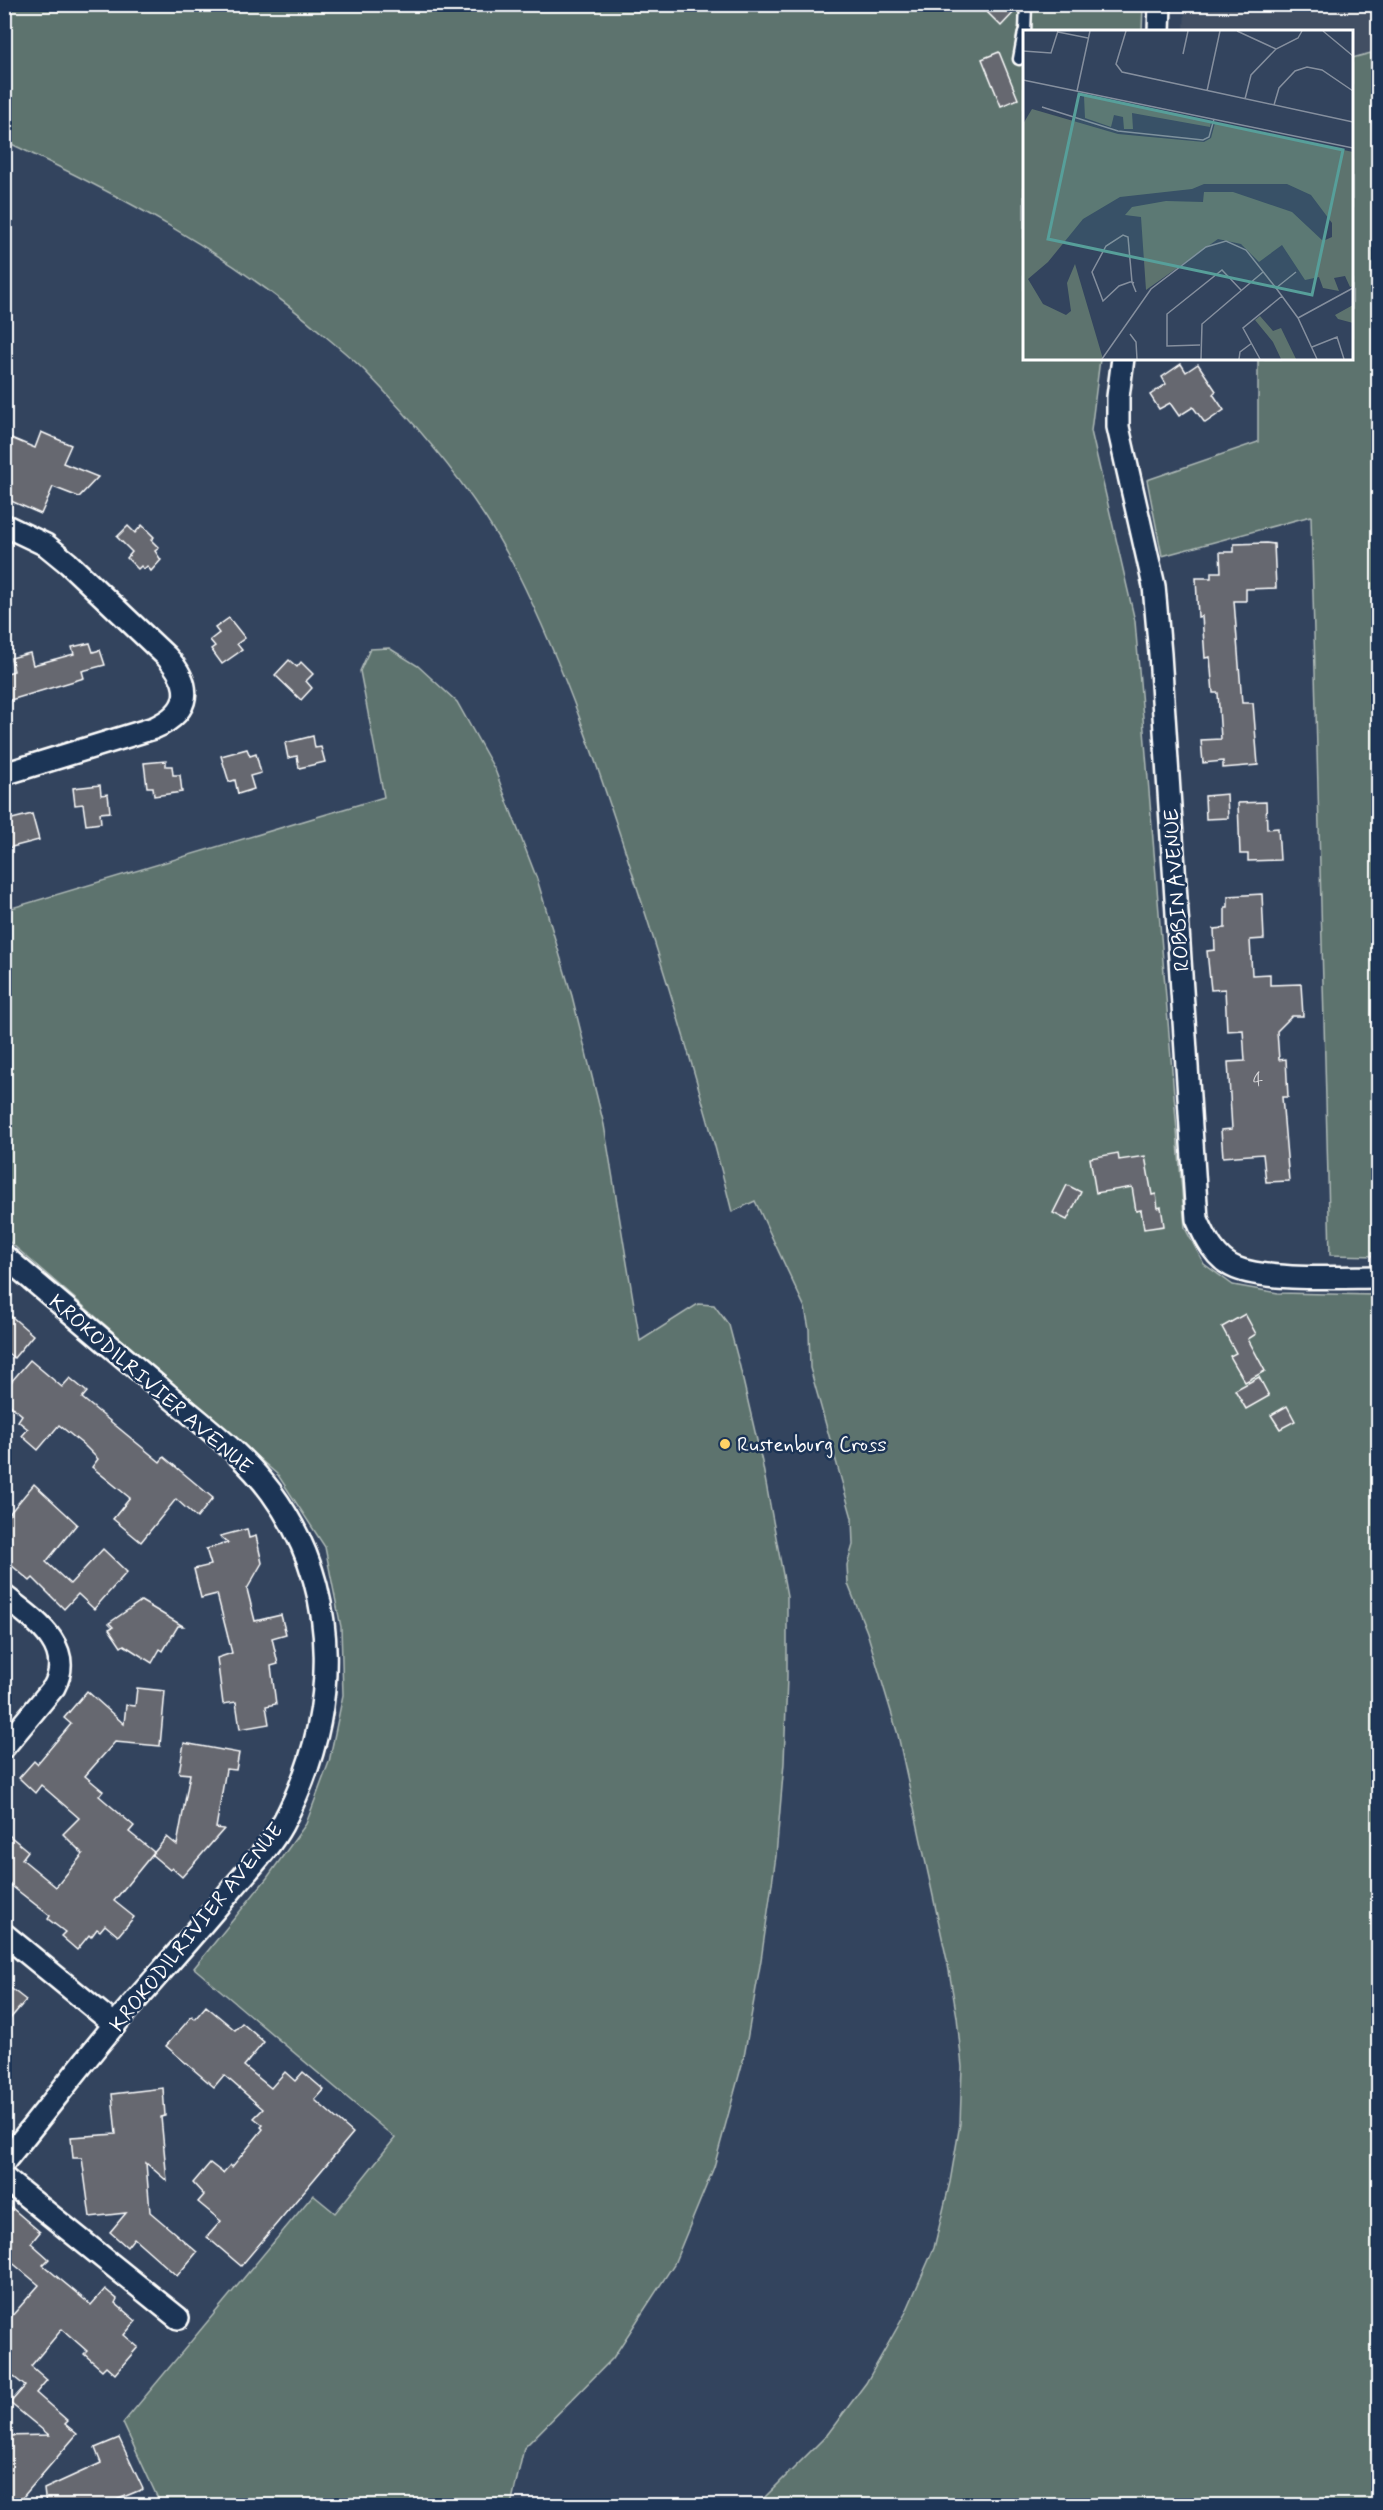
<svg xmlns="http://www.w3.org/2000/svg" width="1383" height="2510" font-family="Mynerve,sans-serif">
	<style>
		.built { fill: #424f63 }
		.green { fill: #5d736e; stroke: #aeb9b6; stroke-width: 1.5 }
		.building { fill: #666870; stroke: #fff; stroke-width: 1.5 }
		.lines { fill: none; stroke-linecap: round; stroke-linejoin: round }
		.lane-casing { stroke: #fff; stroke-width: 15 }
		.street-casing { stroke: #fff; stroke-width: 26 }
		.lane { stroke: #1d3557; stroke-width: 10 }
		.street { stroke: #1d3557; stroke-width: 21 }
		.poi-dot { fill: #ffd166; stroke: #1d3557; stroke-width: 2 }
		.labels { text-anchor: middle; stroke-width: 5; stroke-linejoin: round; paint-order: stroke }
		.number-label { font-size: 18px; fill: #d9d9db }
		.street-label { font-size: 21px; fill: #fff; stroke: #1d3557 }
		.poi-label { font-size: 21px; fill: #fff; stroke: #1d3557; text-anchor: start }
		.inset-road { fill: none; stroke: #858f9e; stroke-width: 1.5 }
		.view { fill: #579f9a; fill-opacity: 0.15; stroke: #579f9a; stroke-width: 3 }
		.inset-edge { fill: none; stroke: #fff; stroke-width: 3 }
	</style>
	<rect width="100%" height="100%" fill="#33445e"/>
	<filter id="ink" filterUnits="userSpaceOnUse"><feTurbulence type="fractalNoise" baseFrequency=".0167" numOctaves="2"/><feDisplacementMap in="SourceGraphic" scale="12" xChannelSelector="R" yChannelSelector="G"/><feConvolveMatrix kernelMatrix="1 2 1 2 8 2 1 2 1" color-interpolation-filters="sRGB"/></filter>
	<g filter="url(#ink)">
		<polygon class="built" points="1185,5 1378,5 1378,51 1352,57 1352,32 1184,31"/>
		<g class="green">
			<path d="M5,5h1138l-1,26 -118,1v326l76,1 -9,72 44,190 50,607 19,36 29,21 45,8 99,2 1,1210h-621l70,-70 39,-52 40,-71 28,-64 16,-66 10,-58 2,-57 -5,-50 -9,-52 -50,-230 -31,-103 -19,-48 -1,-19 6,-20 -1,-27 -42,-150 -1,-39 -4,-21 -50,-107 -23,11c-28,-113 -62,-223 -98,-334 -33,-103 -68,-208 -117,-306 -36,-72 -96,-143 -152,-201 -12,-12 -27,-24 -41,-36 -94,-82 -206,-141 -319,-194z"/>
			<polygon points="1371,53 1378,868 1378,1256 1330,1255 1311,516 1162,556 1147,480 1258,442 1258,359 1352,358 1352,58"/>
			<polygon points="389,648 418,666 457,702 495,770 537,879 572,996 604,1125 640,1341 698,1304 714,1305 729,1325 739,1363 762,1462 787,1596 787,1677 784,1763 776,1856 761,1960 744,2057 714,2167 674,2264 613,2358 524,2448 511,2505 161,2505 123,2423 313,2195 335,2213 395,2138 194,1968 267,1878 306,1824 329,1762 343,1695 341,1627 325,1547 278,1475 5,1238 5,910 384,797 360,671 370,649"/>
		</g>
		<g class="building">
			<polygon points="979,4 1018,4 1018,8 1001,26"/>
			<polygon points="999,52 1018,99 1001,106 982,59"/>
			<polygon points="1181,364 1186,372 1198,364 1216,391 1213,394 1224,410 1205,423 1193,407 1179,416 1170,403 1159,409 1150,395 1166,384 1162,377"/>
			<polygon points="41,432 71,445 63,463 98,477 79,497 53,487 41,514 4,498 4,435 35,448"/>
			<polygon points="142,525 154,537 151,540 159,548 155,551 161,560 151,571 147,566 144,569 141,566 138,569 127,558 132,552 117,537 128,526 135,533"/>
			<polygon points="1266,543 1274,544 1276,588 1246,589 1246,601 1234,601 1242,703 1253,703 1258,765 1223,768 1223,761 1203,763 1201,740 1221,739 1218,693 1213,693 1210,657 1205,658 1202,616 1198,617 1196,578 1211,578 1211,572 1221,572 1220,552 1234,552 1234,544"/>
			<polygon points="229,618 245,638 237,644 242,650 222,664 211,649 215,646 210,640 219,633 215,628"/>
			<polygon points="90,643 93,652 100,650 105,665 82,671 84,678 4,702 4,674 14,671 11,658 30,653 33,665 74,654 72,647"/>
			<polygon points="289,660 297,667 301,662 313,674 306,681 312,688 301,700 275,675"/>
			<polygon points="313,736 315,748 321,747 325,762 299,768 297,756 288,758 285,743"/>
			<polygon points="247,749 250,756 256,754 261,773 250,776 254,789 238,794 235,780 229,782 221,756"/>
			<polygon points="166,761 166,766 172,766 173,775 180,775 182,792 154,796 153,787 147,787 144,763"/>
			<polygon points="100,785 101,795 108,794 110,812 100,813 101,823 86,825 83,804 75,805 73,788"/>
			<polygon points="1227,794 1228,818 1206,819 1205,796"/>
			<polygon points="1266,802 1267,829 1278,828 1280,860 1248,861 1248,854 1240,854 1238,803"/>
			<polygon points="32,814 39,840 4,849 4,821"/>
			<polygon points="1262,894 1264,939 1250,940 1252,975 1270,974 1270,985 1301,984 1303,1016 1292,1016 1277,1031 1279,1060 1286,1059 1288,1097 1282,1097 1289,1181 1266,1182 1263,1154 1223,1157 1221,1130 1232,1129 1228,1062 1245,1061 1243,1030 1227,1031 1225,989 1211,990 1207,951 1215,950 1214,929 1225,928 1225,907 1228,907 1228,896"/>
			<polygon points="1118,1153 1119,1160 1145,1156 1152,1195 1156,1194 1158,1208 1161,1207 1164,1226 1144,1229 1141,1210 1136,1211 1132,1187 1096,1193 1090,1158"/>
			<polygon points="1067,1185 1081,1192 1067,1220 1053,1213"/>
			<polygon points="4,1310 33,1335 14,1358 4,1350"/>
			<polygon points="1245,1314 1256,1334 1248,1339 1265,1371 1245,1382 1230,1356 1236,1353 1222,1327"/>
			<polygon points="30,1360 62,1387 70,1378 87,1392 82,1398 160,1462 164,1457 213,1498 197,1518 176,1499 141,1542 113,1519 130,1498 92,1467 98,1459 85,1446 59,1425 38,1450 22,1436 28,1429 18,1421 22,1415 4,1400 4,1390"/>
			<polygon points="1259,1377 1269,1396 1246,1409 1235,1390"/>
			<polygon points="1287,1406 1295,1421 1280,1429 1271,1415"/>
			<polygon points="34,1484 77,1524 46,1562 70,1584 103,1549 127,1572 94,1609 78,1594 64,1609 33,1578 30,1581 4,1559 4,1520"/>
			<polygon points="247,1529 249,1538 256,1536 262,1563 247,1589 255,1621 281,1615 286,1634 272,1638 278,1664 271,1666 276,1704 266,1706 269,1724 240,1729 236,1702 223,1704 217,1658 232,1653 217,1594 201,1598 194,1569 211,1565 206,1549 228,1543 220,1536"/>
			<polygon points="141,1601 183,1626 178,1626 163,1651 160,1649 152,1663 124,1645 121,1647 109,1629 113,1627 109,1623"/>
			<polygon points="137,1688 165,1691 160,1746 115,1742 85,1776 103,1791 99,1796 134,1826 129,1832 154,1852 114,1901 134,1917 118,1936 105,1925 100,1931 97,1929 91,1937 89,1935 77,1950 61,1936 65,1932 48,1919 50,1916 4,1880 4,1831 28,1851 22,1859 56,1887 83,1854 63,1834 79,1818 41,1785 35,1793 19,1778 34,1761 37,1764 71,1724 64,1718 87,1691 124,1724 126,1705 135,1706"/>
			<polygon points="184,1743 239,1753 236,1770 226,1769 216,1828 224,1829 182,1877 172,1868 170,1870 152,1855 167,1837 177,1845 190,1774 179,1773"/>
			<polygon points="4,1983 26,2000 4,2026"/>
			<polygon points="206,2006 235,2030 242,2023 264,2042 244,2066 271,2088 285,2072 295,2081 303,2072 324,2090 315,2100 353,2133 241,2266 207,2237 221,2221 198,2202 204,2195 193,2183 210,2163 223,2173 230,2165 232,2167 263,2129 261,2127 263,2125 254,2118 263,2109 224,2075 214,2087 166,2046 192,2016 195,2019"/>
			<polygon points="163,2088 165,2116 161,2117 167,2181 146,2163 150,2212 197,2252 177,2276 134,2238 127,2247 110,2232 126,2213 90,2217 82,2158 73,2158 71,2137 116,2134 112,2094"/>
			<polygon points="12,2208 40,2232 31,2243 49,2259 43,2265 91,2305 105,2289 117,2299 115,2303 136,2321 124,2335 138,2347 115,2374 106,2366 102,2370 84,2354 87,2351 62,2329 31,2366 47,2380 36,2393 68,2421 65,2424 77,2434 16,2505 4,2505 4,2436 49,2435 10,2403 25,2386 4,2369 4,2311 11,2317 39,2285 4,2256 4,2217"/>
			<polygon points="119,2438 143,2489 104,2505 46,2505 44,2489 101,2463 95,2448"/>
		</g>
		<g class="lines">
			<defs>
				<g id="lane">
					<polyline points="1025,32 1026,4"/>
					<polyline points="1019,59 1024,32"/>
				</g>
				<g id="street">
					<polyline points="1159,32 1160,4"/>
					<path d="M1123,358l-5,39v30l36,159 6,68 37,565c8,19 19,41 39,49 31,13 107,9 142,9"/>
					<path d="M4,525l42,20 22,18 98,93c27,29 26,55 -12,72l-150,46"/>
					<path d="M4,1256c55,46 109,92 163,138 36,31 76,60 104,98 73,99 68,227 11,333 -12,22 -32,43 -49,63 -38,46 -78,90 -117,135 -38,45 -74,93 -112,139"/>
					<path d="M4,1596c29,23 72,50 50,91l-50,60"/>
					<polyline points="4,1934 115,2025"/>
					<polyline points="4,2178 178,2318"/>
				</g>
			</defs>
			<use href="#lane" class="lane-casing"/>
			<use href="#street" class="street-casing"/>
			<use href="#lane" class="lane"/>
			<use href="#street" class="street"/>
		</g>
	</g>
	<circle class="poi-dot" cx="725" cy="1444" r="6"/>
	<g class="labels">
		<g class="number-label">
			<text x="1258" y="1085">4</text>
		</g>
		<g class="street-label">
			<text transform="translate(1176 890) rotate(-94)" y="7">ROBBIN AVENUE</text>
			<text transform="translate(151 1384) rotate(41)" y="7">KROKODILRIVIER AVENUE</text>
			<text transform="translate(196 1927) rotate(-51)" y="7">KROKODILRIVIER AVENUE</text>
		</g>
		<g class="poi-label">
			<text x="737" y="1451">Rustenburg Cross</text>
		</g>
	</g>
	<g transform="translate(1023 30)">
		<rect width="330" height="330" fill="#33445e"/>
		<path d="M61,66l127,26 -1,5 -78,-14 1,16h-9l-1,-12 -9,-2 -3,12 -26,-9zM9,79l86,25 86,8 7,-4 4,-15 138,29v134l-3,1 -5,-11 -11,2 5,13 -16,-3 -4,-11 -14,3 -23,-35 -23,17 -18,-18 -23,-5 -72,51 -5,-73 -16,-2 7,-8 34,-6 37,1 1,-10h29l59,20 31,29 9,-4v-14l-21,-28 -24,-11h-83l-12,5 -72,8 -37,22 -35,43 -20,17 15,25 23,11 5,-4 -4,-28 8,-19 28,95h-80v-235zM330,275v18l-15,-4 -3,-4zM237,286l13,15 8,-3 15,31h-15l-8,-17 -18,-22z" fill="#5d736e"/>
		<path class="inset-road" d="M103,1l-10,33 6,8 231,50M214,1l39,18M300,1l30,25M35,2l30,6M0,21l28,2 7,-22M160,24l5,-23M0,50l330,68M54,61l13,-60M184,61l13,-60M222,69l6,-24 25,-26 22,-11 4,-7M251,75l5,-17 16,-17 12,-4 15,3 31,21M19,77l76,24 85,9 6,-3 5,-18M111,253l-2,-1h-2l-11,4 -16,15 -11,-29 14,-26 17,-11 5,2 4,45 4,10M253,258l20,-16M275,288l55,-30M107,304l6,8 1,17M177,315l-33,1v-32l55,-44 19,20M289,317l25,-10 7,22M79,329l49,-70 55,-42 20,-6 20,9 30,38 22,30 19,41M178,329l1,-35 61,-52M216,329l1,-7 12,-9M237,329l-17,-31 39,-32"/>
		<path class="view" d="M56,64l264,56 -31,145 -264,-56z"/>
		<rect width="330" height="330" class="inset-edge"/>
	</g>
	<rect width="1383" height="2510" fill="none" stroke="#1d3557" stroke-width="24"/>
	<rect x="12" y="12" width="1359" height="2486" fill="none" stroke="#fff" stroke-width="2" filter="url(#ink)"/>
</svg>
